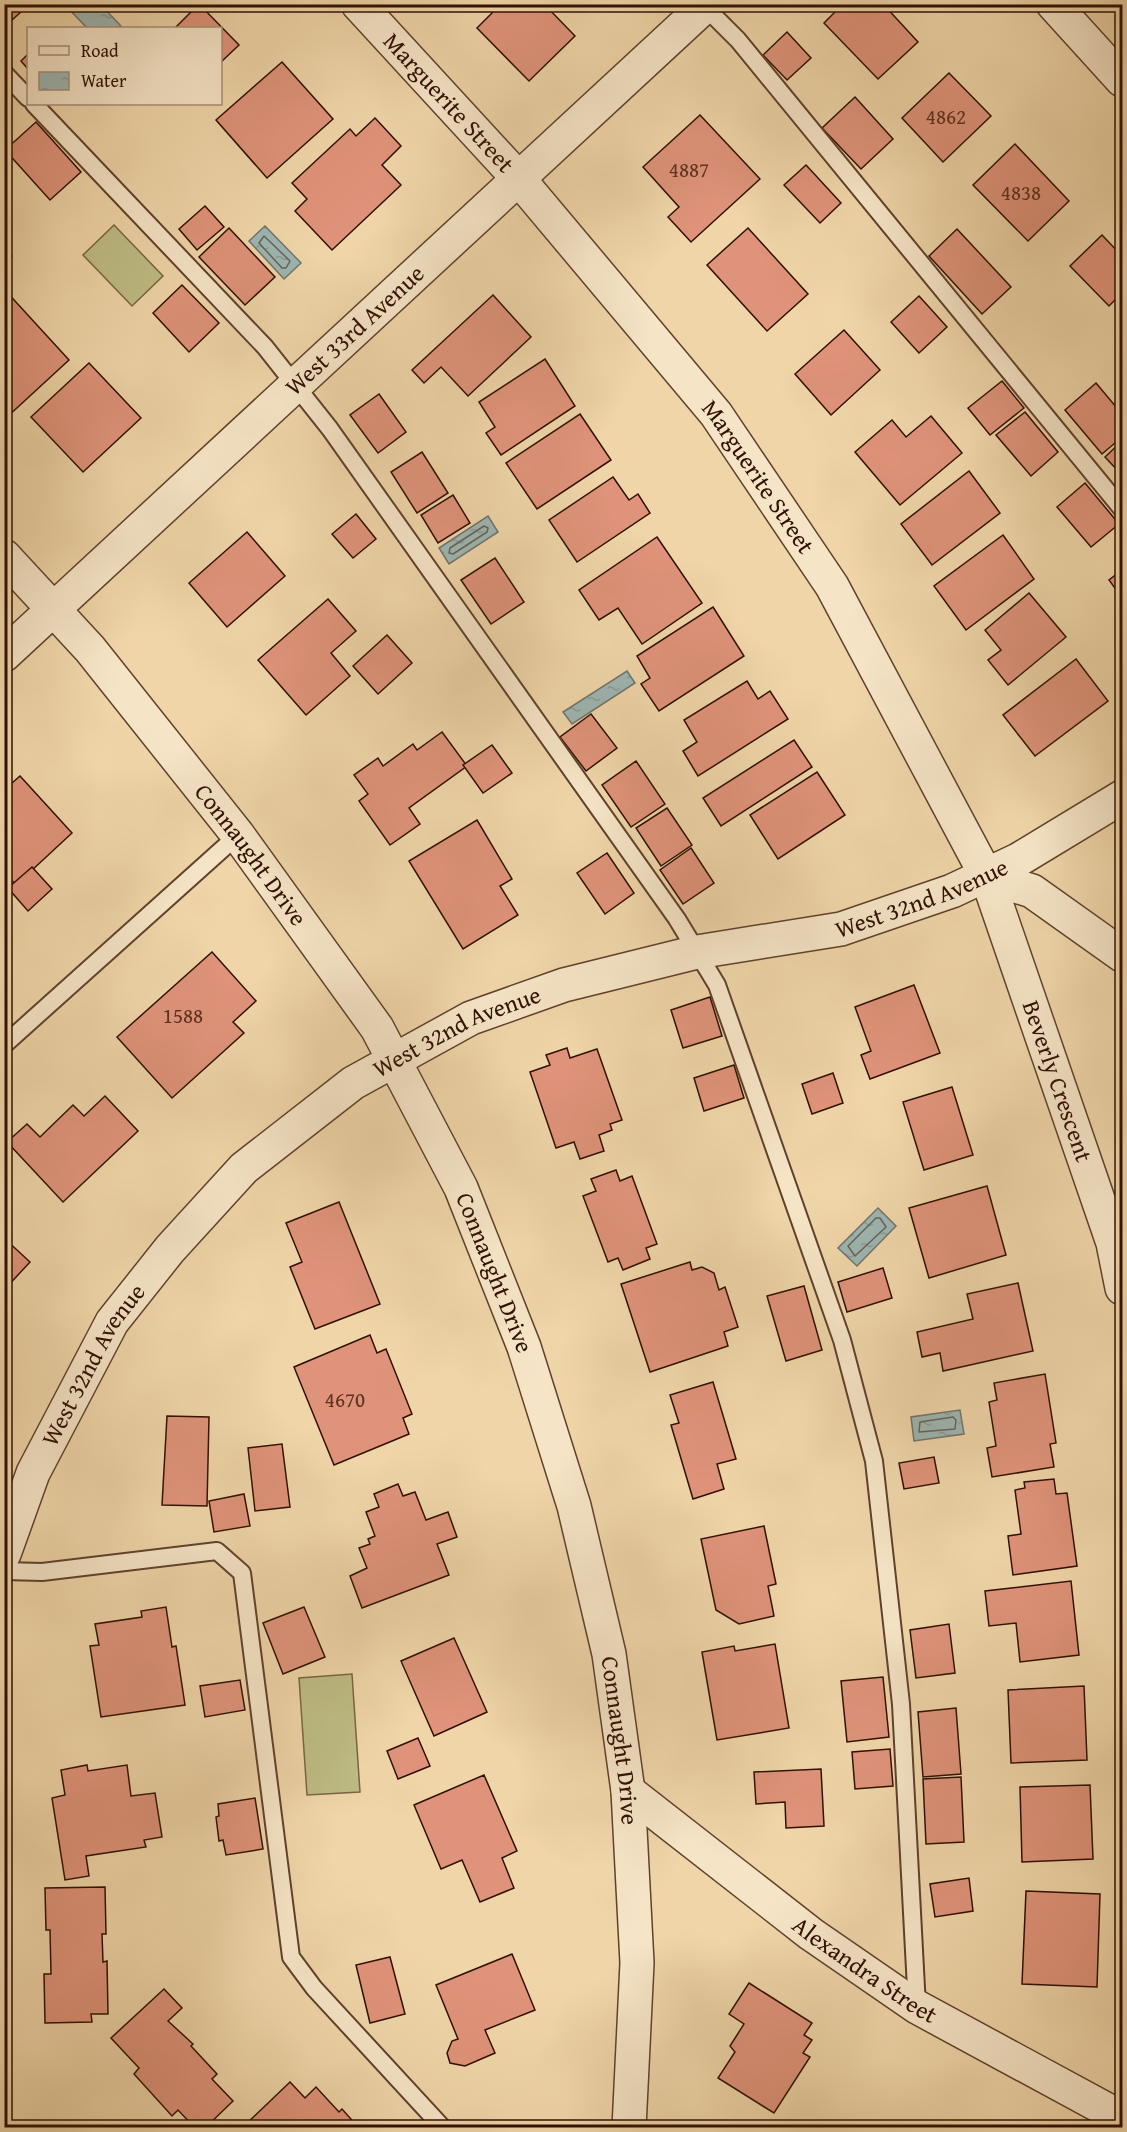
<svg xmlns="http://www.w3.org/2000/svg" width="1127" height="2132" font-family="'Gentium Book Plus',serif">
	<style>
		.grass { fill: #bebc84; stroke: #776643; stroke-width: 1.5 }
		.water { fill: url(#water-ripples); stroke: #71746c; stroke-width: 1.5 }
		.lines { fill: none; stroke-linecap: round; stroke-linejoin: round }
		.shore { stroke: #66635a; stroke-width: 1.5 }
		.building { fill: #df937a; stroke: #301002; stroke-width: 1.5 }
		.service-casing { stroke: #60412c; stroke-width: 20 }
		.minor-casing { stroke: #60412c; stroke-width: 36 }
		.tertiary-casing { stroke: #60412c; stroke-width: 36 }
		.service { stroke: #f5e4c6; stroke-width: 16 }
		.minor { stroke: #f5e4c6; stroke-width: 33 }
		.tertiary { stroke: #f5e4c6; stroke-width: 33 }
		.labels { text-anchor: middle; stroke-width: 6; stroke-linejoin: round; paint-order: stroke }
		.number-label { font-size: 21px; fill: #5c3120 }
		.street-label { font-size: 24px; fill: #301002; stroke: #f5e4c6 }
	</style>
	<defs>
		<pattern id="water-ripples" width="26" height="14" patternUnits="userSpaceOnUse" patternTransform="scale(1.5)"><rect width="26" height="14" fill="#9db6b2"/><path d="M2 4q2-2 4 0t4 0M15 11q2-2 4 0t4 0" fill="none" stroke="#889b97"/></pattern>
	</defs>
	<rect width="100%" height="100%" fill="#efd5a8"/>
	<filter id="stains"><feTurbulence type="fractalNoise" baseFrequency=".00333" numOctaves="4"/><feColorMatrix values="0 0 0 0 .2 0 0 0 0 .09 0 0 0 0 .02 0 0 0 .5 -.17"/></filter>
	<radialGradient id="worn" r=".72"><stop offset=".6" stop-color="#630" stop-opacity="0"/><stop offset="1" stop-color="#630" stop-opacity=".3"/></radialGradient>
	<g class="grass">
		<polygon points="114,225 163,276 132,306 83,255"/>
		<polygon points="352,1674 360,1792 307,1795 299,1678"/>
	</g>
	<g class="water">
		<polygon points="65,5 101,5 121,26 118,28 87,28"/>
		<polygon points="265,226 301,263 284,279 249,241"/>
		<polygon points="488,516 498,532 449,564 439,548"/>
		<polygon points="627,671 635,683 572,724 563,712"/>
		<polygon points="878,1208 896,1226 857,1266 838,1248"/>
		<polygon points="960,1410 964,1434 914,1441 911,1417"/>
	</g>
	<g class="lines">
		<g class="shore">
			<polygon points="264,236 290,261 286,268 282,268 259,243"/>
			<polygon points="484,526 488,528 487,532 453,554 449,553 450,548"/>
			<polygon points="876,1218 880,1218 886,1227 855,1256 848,1246"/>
			<polygon points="953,1417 956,1420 955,1429 919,1432 920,1422"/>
		</g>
	</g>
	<g class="building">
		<polygon points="4,4 14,4 21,12 4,27"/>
		<polygon points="199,4 239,45 220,63 220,28 175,28"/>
		<polygon points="501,4 544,4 575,36 529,81 477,28"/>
		<polygon points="843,4 883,4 918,42 878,79 824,23"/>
		<polygon points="787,32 811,58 787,80 763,55"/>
		<polygon points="28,54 28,69 21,61"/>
		<polygon points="282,62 333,119 267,178 216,120"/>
		<polygon points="949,73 991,116 943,162 902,118"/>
		<polygon points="855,97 893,139 861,169 822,128"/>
		<polygon points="700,115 760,179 691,242 668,217 679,207 643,167"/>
		<polygon points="375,118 401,146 382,165 401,185 332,250 295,211 307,199 292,183 350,129 356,136"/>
		<polygon points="36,122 81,172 50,200 5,150"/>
		<polygon points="1015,144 1069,201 1028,241 973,185"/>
		<polygon points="806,165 841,203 820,223 784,185"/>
		<polygon points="205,206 224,227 197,250 179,229"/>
		<polygon points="229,228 275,277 245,305 199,257"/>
		<polygon points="748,228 808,294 767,331 707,265"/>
		<polygon points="957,229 1011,287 982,314 929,256"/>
		<polygon points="1102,235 1122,256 1122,293 1109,306 1070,266"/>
		<polygon points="4,249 12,256 4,263"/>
		<polygon points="182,285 219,323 189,352 153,313"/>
		<polygon points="4,289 69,360 7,417 4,415"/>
		<polygon points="493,295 531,337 468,396 441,367 424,383 412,370"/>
		<polygon points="919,296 947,327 919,353 891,322"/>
		<polygon points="844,330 880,370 831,415 795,374"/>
		<polygon points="545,359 575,406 501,455 486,433 495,427 479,402"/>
		<polygon points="89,363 141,418 83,472 31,417"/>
		<polygon points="1002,381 1024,408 990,435 968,408"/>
		<polygon points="1096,383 1122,414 1122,437 1102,454 1065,410"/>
		<polygon points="379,394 406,432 378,453 350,415"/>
		<polygon points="1025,412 1058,452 1031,476 996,435"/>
		<polygon points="580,414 611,460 537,509 506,463"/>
		<polygon points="931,416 962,453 900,505 855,452 892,420 906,437"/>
		<polygon points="1122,441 1122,475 1105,457"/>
		<polygon points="422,452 448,493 417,513 391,472"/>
		<polygon points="969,471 1000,513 932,565 901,524"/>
		<polygon points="613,477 629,500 638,494 650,513 577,562 549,520"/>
		<polygon points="1085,483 1119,524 1091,547 1057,507"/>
		<polygon points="453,495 470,523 438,543 421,515"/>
		<polygon points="356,514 376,539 353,558 332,534"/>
		<polygon points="247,532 285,576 227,627 189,583"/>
		<polygon points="1003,535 1034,579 966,630 934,586"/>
		<polygon points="657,537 702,603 642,644 618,608 599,620 579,590"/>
		<polygon points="495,558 524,602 491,624 461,580"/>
		<polygon points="1122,570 1122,598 1109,580"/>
		<polygon points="1029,593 1066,637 1008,685 988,660 1001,650 985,630"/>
		<polygon points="328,599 356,631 331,653 350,676 306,715 258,660"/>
		<polygon points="713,607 744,656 659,711 641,684 650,678 637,656"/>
		<polygon points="387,635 412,663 378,694 353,666"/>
		<polygon points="1076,659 1108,701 1035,756 1003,715"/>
		<polygon points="747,681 758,699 770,691 788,719 698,776 683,751 697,742 684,720"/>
		<polygon points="591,714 617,748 586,771 560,737"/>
		<polygon points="442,732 467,766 409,808 420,824 390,845 359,801 368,794 354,775 378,758 383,766 413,744 417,750"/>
		<polygon points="794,740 812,767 721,826 703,798"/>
		<polygon points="492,745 512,773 483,793 463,765"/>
		<polygon points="636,761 665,804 631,827 602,785"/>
		<polygon points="817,772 845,815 778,859 750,815"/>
		<polygon points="20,776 72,833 16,885 4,872 4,790"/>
		<polygon points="667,808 692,845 661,866 636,828"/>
		<polygon points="477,820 512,879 500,886 518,915 463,949 409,861"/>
		<polygon points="691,848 714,883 683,904 660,870"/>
		<polygon points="607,853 634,893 605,914 577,873"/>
		<polygon points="32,867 52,889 28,911 8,888"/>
		<polygon points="212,952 256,1001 233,1022 244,1033 172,1098 117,1037"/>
		<polygon points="914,985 940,1053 870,1079 861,1055 871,1051 855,1007"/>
		<polygon points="710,997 722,1036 683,1048 671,1010"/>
		<polygon points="567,1048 570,1058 597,1049 622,1120 610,1124 612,1130 599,1135 604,1151 580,1159 574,1142 556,1148 530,1072 550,1065 546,1055"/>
		<polygon points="734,1065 744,1098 704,1111 694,1078"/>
		<polygon points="833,1073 843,1103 812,1114 802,1084"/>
		<polygon points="952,1087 973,1155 924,1170 903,1102"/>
		<polygon points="105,1096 138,1131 63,1202 7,1142 27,1124 40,1137 73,1105 84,1116"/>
		<polygon points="616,1170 620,1181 632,1176 657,1244 646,1248 650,1259 623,1270 618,1258 608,1262 583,1196 596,1191 591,1179"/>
		<polygon points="987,1186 1006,1255 929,1278 909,1208"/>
		<polygon points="339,1202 380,1304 315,1329 290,1267 302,1262 286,1223"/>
		<polygon points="4,1238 30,1262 4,1290"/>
		<polygon points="690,1262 692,1270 702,1267 714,1273 719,1290 725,1287 738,1327 724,1332 728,1346 650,1372 621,1284"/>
		<polygon points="883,1268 892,1298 847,1312 838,1282"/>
		<polygon points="1018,1283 1033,1351 943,1371 940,1353 922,1357 917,1332 973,1319 967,1294"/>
		<polygon points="804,1286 822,1350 786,1361 767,1296"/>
		<polygon points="370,1335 377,1353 386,1349 412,1414 403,1418 409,1434 334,1465 294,1367"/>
		<polygon points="1045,1374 1056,1443 1050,1444 1054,1467 992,1477 987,1448 996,1446 989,1402 997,1400 994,1383"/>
		<polygon points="713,1382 736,1459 717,1464 724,1489 693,1499 671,1425 679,1423 670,1395"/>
		<polygon points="167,1416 209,1417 207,1506 162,1505"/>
		<polygon points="282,1444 290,1507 255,1511 248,1448"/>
		<polygon points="934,1457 939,1483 904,1489 899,1463"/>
		<polygon points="1054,1479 1056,1494 1067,1493 1077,1566 1013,1575 1008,1536 1021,1534 1015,1490 1025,1488 1024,1482"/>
		<polygon points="398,1484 403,1496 415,1492 426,1520 448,1512 457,1537 437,1544 449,1575 362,1608 350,1576 367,1568 359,1548 370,1544 368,1539 375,1536 366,1512 379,1507 374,1494"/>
		<polygon points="244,1494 250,1526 214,1532 209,1501"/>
		<polygon points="764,1526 776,1584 768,1586 774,1616 739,1624 716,1610 701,1539"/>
		<polygon points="1071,1581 1079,1655 1020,1662 1016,1623 989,1626 985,1591"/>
		<polygon points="166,1607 172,1647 176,1646 185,1705 101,1717 90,1646 99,1645 95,1624 142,1617 141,1611"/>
		<polygon points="304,1607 325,1657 283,1674 263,1623"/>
		<polygon points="949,1624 955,1673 916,1678 910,1630"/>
		<polygon points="454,1638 487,1712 434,1736 401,1661"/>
		<polygon points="775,1644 789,1728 717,1740 702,1652 734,1646 735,1651"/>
		<polygon points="883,1677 889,1737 847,1742 841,1681"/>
		<polygon points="240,1680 245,1710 205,1717 200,1686"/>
		<polygon points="1084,1686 1087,1760 1011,1763 1008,1690"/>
		<polygon points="956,1708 961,1774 923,1777 918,1712"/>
		<polygon points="418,1738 430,1766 398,1779 387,1751"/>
		<polygon points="890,1749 893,1786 855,1789 852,1752"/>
		<polygon points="87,1765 88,1771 127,1765 131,1796 155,1793 162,1837 144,1840 146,1847 86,1856 89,1876 65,1880 52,1798 65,1795 61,1770"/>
		<polygon points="821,1769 824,1826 786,1828 785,1802 756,1804 754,1772"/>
		<polygon points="484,1775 517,1851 502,1858 514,1888 480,1902 462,1860 441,1869 414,1805"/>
		<polygon points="961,1777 964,1842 926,1844 923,1779"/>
		<polygon points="1090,1785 1093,1859 1022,1862 1020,1787"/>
		<polygon points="255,1798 263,1849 226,1855 223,1840 219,1841 216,1817 219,1816 218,1804"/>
		<polygon points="969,1878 973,1911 935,1917 930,1884"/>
		<polygon points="105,1887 106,1934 102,1934 103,1962 107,1961 108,2014 91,2014 92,2022 45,2023 44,1974 51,1974 50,1930 46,1930 45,1888"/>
		<polygon points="1026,1891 1100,1894 1097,1987 1022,1984"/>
		<polygon points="512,1954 535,2010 485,2030 495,2053 465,2066 450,2063 447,2053 452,2041 458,2039 436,1985"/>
		<polygon points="390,1957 405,2014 370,2023 356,1965"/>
		<polygon points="749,1983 812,2023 804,2035 812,2040 803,2053 810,2057 774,2113 718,2078 735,2052 730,2046 744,2024 729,2014"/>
		<polygon points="164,1989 182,2008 168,2021 193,2044 191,2046 217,2074 212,2079 233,2101 205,2128 195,2128 178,2110 172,2116 134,2074 139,2068 111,2038"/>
		<polygon points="290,2082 305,2098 316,2087 339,2112 342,2109 359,2128 242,2128"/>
	</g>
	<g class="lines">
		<defs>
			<g id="service">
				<polyline points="702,4 738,40 1122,509"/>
				<polyline points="4,73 28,98"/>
				<polyline points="34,104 265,347 330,429 677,919 717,985 842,1340 874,1461 901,1704 917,2007"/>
				<polyline points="4,1045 238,835"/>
				<polyline points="4,1571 42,1572 217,1551 242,1573 291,1957 314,1988 443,2128"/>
			</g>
			<g id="minor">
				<path id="s1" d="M358,4l160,174 198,236 116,172 155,291 45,14 90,64"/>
				<polyline points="1053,4 1122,80"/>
				<path id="s2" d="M4,556l86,93 148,186 139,193 84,160 63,159 50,159 35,148 19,137 9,172 -8,165"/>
				<path id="s3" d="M987,877l126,366 9,45"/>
				<path id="s4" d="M4,1554l29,-81 79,-151 58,-73 74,-81 109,-85 118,-65 93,-33 133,-33 144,-23 111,-38 66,-31 104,-63"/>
				<path id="s5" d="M628,1791l183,143 106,73 205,111"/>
			</g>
			<g id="tertiary">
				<path id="s6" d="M4,655l703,-651"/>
			</g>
		</defs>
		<use href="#service" class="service-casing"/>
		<use href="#minor" class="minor-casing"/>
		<use href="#tertiary" class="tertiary-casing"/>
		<use href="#service" class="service"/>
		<use href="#minor" class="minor"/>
		<use href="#tertiary" class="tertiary"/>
	</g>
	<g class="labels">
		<g class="number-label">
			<text x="946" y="124">4862</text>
			<text x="689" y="177">4887</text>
			<text x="1021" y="200">4838</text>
			<text x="183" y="1023">1588</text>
			<text x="345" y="1407">4670</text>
		</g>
		<g class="street-label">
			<text dy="8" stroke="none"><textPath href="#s1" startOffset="134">Marguerite Street</textPath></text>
			<text dy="8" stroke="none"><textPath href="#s6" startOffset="478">West 33rd Avenue</textPath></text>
			<text dy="8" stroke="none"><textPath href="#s1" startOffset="620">Marguerite Street</textPath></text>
			<text dy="8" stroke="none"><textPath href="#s2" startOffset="388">Connaught Drive</textPath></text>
			<text dy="8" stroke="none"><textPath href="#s4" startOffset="1200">West 32nd Avenue</textPath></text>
			<text dy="8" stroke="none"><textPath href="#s4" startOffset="714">West 32nd Avenue</textPath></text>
			<text dy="8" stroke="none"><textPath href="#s3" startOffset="216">Beverly Crescent</textPath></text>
			<text dy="8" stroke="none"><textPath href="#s2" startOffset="874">Connaught Drive</textPath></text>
			<text dy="8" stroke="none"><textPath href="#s4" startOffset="210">West 32nd Avenue</textPath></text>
			<text dy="8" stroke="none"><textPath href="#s2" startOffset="1360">Connaught Drive</textPath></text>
			<text dy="8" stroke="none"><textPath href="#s5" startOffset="297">Alexandra Street</textPath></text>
		</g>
	</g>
	<rect width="1127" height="2132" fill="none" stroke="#efd5a8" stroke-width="24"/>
	<rect x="6" y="6" width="1115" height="2120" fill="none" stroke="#301002" stroke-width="3"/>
	<rect x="12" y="12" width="1103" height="2108" fill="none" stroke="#301002" stroke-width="1.5"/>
	<rect x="27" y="27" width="195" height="78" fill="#f5e4c6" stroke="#a68f78" stroke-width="1.5"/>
	<rect x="39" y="46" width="30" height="9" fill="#f5e4c6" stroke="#a68f78" stroke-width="1.5"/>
	<text x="81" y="57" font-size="18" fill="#301002">Road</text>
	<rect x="39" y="72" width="30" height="18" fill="url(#water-ripples)" stroke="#a68f78" stroke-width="1.5"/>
	<text x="81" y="87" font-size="18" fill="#301002">Water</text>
	<rect width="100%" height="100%" filter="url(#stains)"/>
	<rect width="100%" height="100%" fill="url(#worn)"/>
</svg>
